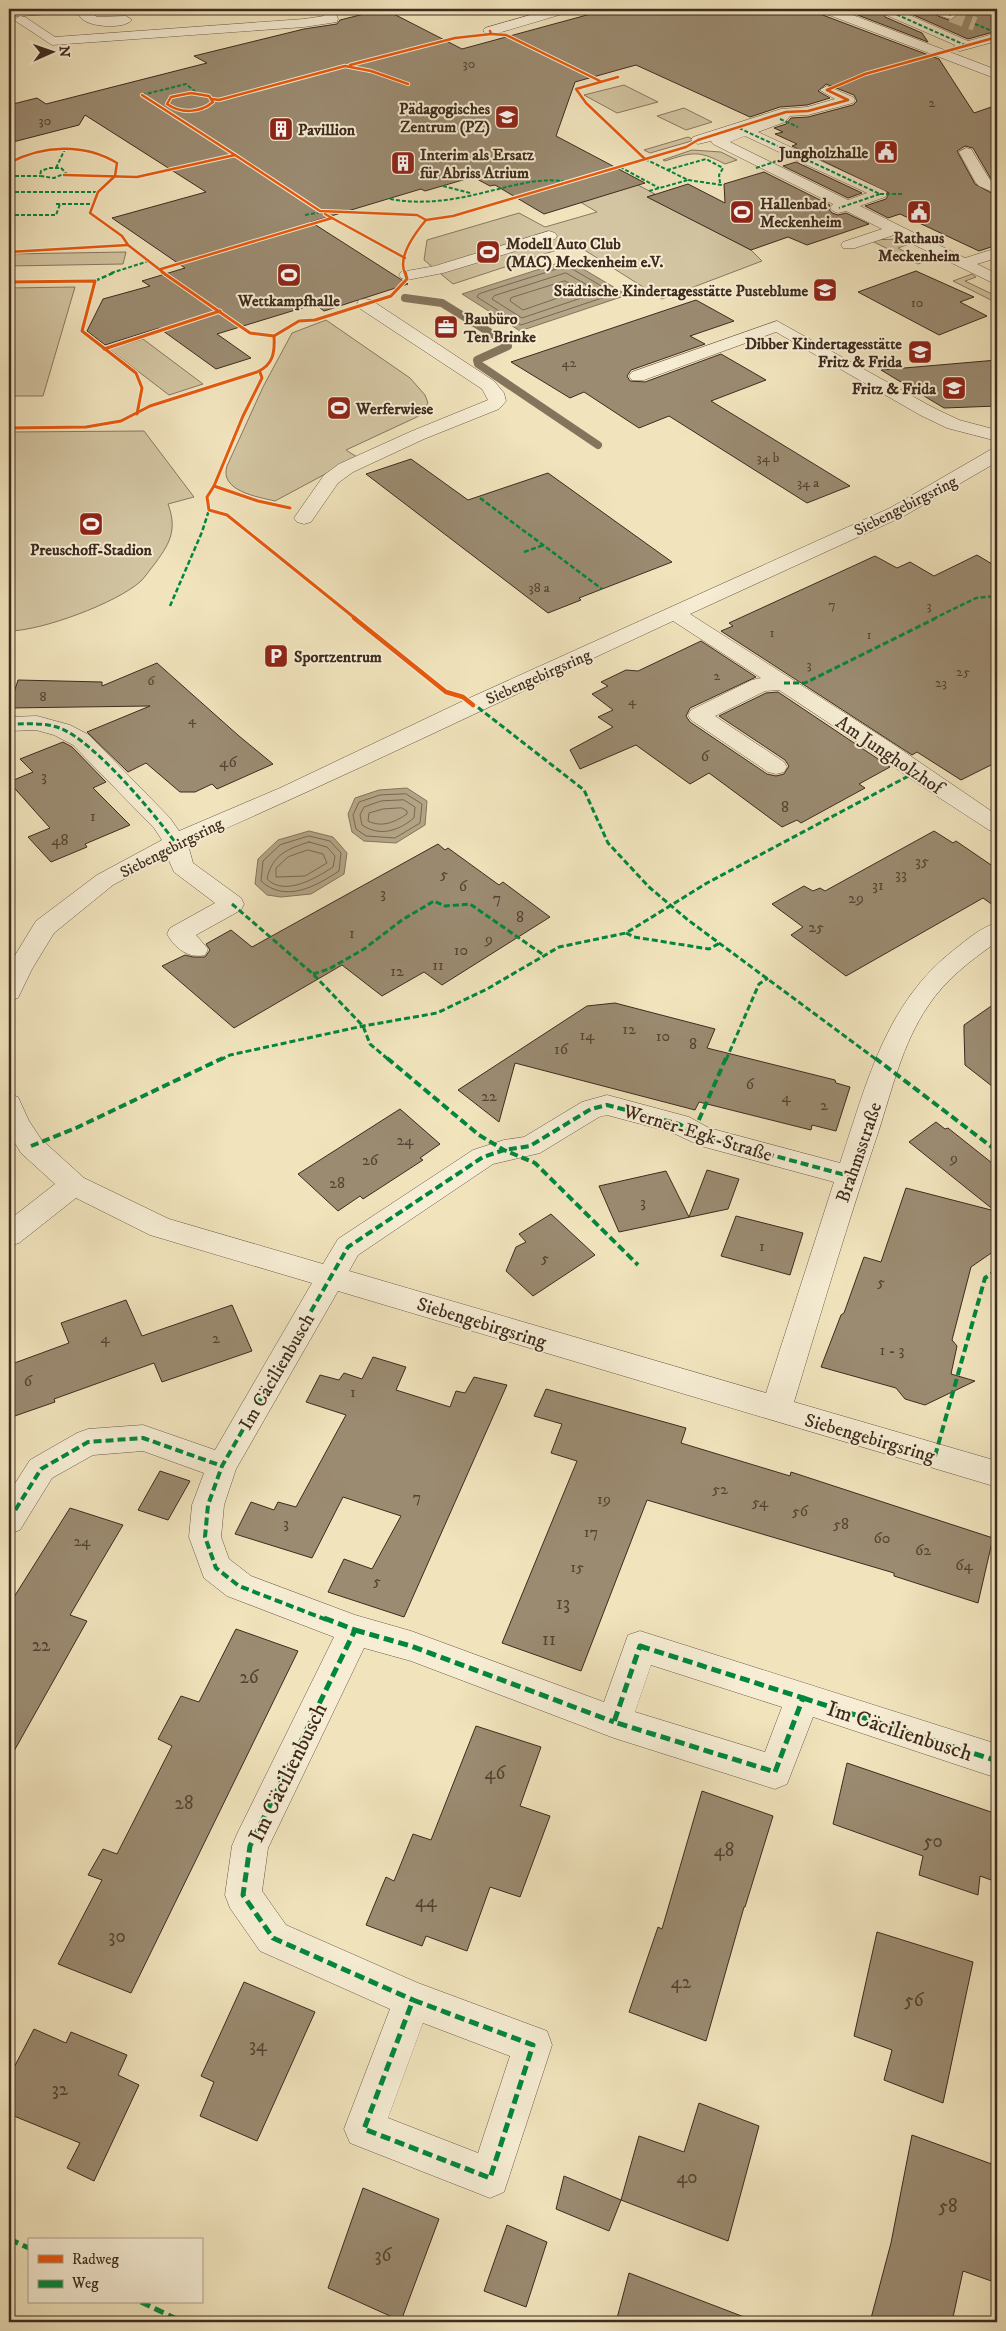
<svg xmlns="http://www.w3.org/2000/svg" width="1006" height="2331" font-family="'IM FELL DW Pica',serif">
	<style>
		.green { fill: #d3c5a2; stroke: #887860 }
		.water { fill: #b4a587; stroke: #85745d }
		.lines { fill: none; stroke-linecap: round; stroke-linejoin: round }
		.shore { stroke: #796852; stroke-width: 1 }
		.stream { stroke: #85745d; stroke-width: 8 }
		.building { fill: #9b8b71; stroke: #3e2b1e }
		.minor-tunnel { stroke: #cdbf9d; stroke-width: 14; stroke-dasharray: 14 7; stroke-linecap: butt }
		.minor-casing { stroke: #6b5946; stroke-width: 1 }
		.minor { fill: #f6edd4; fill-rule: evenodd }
		.quiet-far4 { stroke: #00873e; stroke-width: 2; stroke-dasharray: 4 2; stroke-linecap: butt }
		.quiet-far3 { stroke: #00873e; stroke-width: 2.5; stroke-dasharray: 5 2.5; stroke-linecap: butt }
		.quiet-far2 { stroke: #00873e; stroke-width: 3; stroke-dasharray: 6 3; stroke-linecap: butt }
		.quiet-far1 { stroke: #00873e; stroke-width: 4; stroke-dasharray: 8 4; stroke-linecap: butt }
		.quiet { stroke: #00873e; stroke-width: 5; stroke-dasharray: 10 5; stroke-linecap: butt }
		.cycleway-far2-casing { stroke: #f6edd4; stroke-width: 4.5 }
		.cycleway-far1-casing { stroke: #f6edd4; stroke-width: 5 }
		.cycleway-casing { stroke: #f6edd4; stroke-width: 7 }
		.cycleway-far2 { stroke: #e8590c; stroke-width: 2.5 }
		.cycleway-far1 { stroke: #e8590c; stroke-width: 3 }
		.cycleway { stroke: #e8590c; stroke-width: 4.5 }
		.labels { text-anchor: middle; stroke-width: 4; stroke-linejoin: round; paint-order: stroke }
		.far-number-label { font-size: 14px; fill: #554333 }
		.far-poi-label { font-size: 16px; font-weight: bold; fill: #3e2b1e; stroke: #f6edd4; text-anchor: start }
		.far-street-label { font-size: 16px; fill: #3e2b1e; stroke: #f6edd4 }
		.number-label { font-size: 16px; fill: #554333 }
		.street-label { font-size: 19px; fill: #3e2b1e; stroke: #f6edd4 }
		.near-number-label { font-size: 19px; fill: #554333 }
		.near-street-label { font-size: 22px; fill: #3e2b1e; stroke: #f6edd4 }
	</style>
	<rect width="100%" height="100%" fill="#f1e4bd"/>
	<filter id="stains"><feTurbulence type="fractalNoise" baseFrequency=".004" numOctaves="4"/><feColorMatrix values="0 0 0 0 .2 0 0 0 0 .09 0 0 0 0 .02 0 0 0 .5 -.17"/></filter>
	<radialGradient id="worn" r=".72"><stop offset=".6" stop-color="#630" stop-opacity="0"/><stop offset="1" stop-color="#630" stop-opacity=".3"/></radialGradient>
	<g class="green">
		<polygon points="624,85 658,102 617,113 584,95"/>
		<polygon points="684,108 712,122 686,130 657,116"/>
		<polygon points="688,137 695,140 650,153 644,150"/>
		<path d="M692,150l29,2 16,8 -12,4c-27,-14 -32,-12 -60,-3l-2,-1z"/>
		<polygon points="617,174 655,194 648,197 751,250 762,261 662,299 575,244 453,284 424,260 427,240 519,213 545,227 597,212 560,190"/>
		<path d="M897,239l12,5 -11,4 15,8 -2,1c8,2 13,1 21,-2l4,2 -18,7 -48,-24z"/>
		<polygon points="126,252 123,264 9,266 9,254"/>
		<polygon points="972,274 976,277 965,281 994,295 997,294 997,303 953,281"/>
		<polygon points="75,287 43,396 9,396 9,288"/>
		<path d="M326,320l84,58 15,17 3,8 -9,13 -73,34 11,7 -82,44c-17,-4 -56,-10 -48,-35l36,-79 29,-54z"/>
		<polygon points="143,339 203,384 169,395 109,349"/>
		<path d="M144,431l50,66 -26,7c10,27 1,41 -15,62 -4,5 -8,11 -12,15 -24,22 -100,50 -132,50v-199z"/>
	</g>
	<g class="water">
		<polygon points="568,260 627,295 520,331 462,294"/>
		<polygon points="407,788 427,801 425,825 396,843 364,841 352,832 348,814 355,798 379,790"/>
		<polygon points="309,831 333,837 347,853 344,874 311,894 281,897 267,895 255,884 258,859 278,840"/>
	</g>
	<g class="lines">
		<g class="shore">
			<polygon points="567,266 610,291 611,295 521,325 477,297 479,294"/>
			<polygon points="566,273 596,290 596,293 522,318 492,299 494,296"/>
			<polygon points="565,281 578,288 578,291 523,310 510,301 511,298"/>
			<polygon points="406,794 422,804 420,823 395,838 366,836 356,829 353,815 359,802 380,795"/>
			<path d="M404,800l11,7 -1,11c-16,13 -34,19 -52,7l-2,-10 4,-8 17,-6z"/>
			<path d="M402,808l5,3v3c-12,8 -25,14 -39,7l1,-8 14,-4z"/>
			<path d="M309,836l21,5 11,12 -2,18c-24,16 -54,32 -78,10l2,-20 17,-16z"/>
			<path d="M309,842l18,5 8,9 -2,11c-17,11 -48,30 -66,12 5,-24 20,-30 42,-37z"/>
			<polygon points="308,850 323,854 327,863 305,876 276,877 276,868 288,857"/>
		</g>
		<polyline class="stream" points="405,298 442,303 507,343 508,346 477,360 478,364 598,445"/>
	</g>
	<g class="building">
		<polygon points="384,9 462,49 609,9 644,9 651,12 661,9 818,9 820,14 939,59 974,113 997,105 997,182 991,179 973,148 965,146 957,151 975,184 997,196 997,245 979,251 900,214 888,218 865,206 886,199 889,193 792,146 797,144 775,134 783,132 774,128 786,124 791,118 808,117 853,105 857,101 854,95 826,84 818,91 830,98 807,105 780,107 750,117 636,65 575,82 556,136 645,183 544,214 495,185 490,186 473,177 425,191 421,189 311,222 408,284 324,311 315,304 217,334 251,358 216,369 159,328 105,345 87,331 103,299 150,286 142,281 185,268 112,218 206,192 85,115 79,125 9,143 9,105 37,98 46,104 207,63 194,56 304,29 337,24 340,20"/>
		<polygon points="842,9 884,9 885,17 922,33 928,42"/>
		<polygon points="900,9 935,9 934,12 938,16 951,21 959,16 951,9 997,9 997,31 968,39"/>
		<polygon points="796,162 862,193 848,198 783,166"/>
		<polygon points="764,172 830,205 828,208 832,213 838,215 846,213 869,224 807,245 788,237 751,250 647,197 688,184 725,203 724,184"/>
		<polygon points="916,271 974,297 960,302 987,316 939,335 858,292"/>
		<polygon points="696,300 734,321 690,336 705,344 631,370 627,376 630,381 645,382 721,354 766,380 711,401 850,486 807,503 669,416 639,428 584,392 570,398 511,362"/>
		<polygon points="997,360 997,406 944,408 881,370"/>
		<polygon points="411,459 468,500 548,473 672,562 579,598 581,600 548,613 366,474"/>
		<polygon points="977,555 997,567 997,762 961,780 917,752 912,755 721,631 733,626 729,623 875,556 897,568 910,562 934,576"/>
		<polygon points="701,641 756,677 690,708 686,716 690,722 767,774 776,776 784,774 789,766 785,760 719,716 766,693 778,692 890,767 859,784 865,788 801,823 797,820 782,827 709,773 690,784 636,745 580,769 570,750 613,727 598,717 613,710 592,694 608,686 601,682 626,670 638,671"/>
		<polygon points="157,663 239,736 273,764 217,789 212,784 195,792 180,792 146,763 128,772 87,732 150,706 9,708 18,680 102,682 102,686"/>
		<polygon points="63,742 72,747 106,782 93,788 130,825 85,844 87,847 51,862 28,837 50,828 9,782 33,772 20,759"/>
		<polygon points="934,831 953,843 956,841 997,869 997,908 983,898 846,976 791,935 803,927 772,904 804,886 813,891 820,888 825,891"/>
		<polygon points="438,844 445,850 448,848 499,885 503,882 550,917 442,985 424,972 382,996 342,965 234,1028 162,966 185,955 193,957 205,957 210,950 206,944 231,930 252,947"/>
		<polygon points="997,1002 997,1090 965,1065 964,1032 964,1025"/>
		<polygon points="615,1003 715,1029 707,1048 835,1080 836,1083 850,1087 836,1131 812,1125 811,1130 699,1102 695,1110 515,1063 499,1122 458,1090 587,1006"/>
		<polygon points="400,1109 440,1144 420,1158 423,1160 363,1199 360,1196 338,1211 298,1174"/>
		<polygon points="936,1122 945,1129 948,1128 997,1167 997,1249 971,1267 952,1340 957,1346 951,1374 975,1381 925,1405 905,1399 896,1388 821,1367 841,1315 844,1313 864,1257 881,1262 906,1188 995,1211 909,1142"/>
		<polygon points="707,1170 739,1179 728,1209 619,1232 599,1186 666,1171 689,1217"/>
		<polygon points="551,1214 595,1255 533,1296 506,1271 516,1247 526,1242 519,1234"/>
		<polygon points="736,1216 803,1233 790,1275 721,1256"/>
		<polygon points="126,1300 142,1336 232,1305 252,1351 162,1382 154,1363 54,1399 55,1402 9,1418 9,1365 69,1343 61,1323"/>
		<polygon points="373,1357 406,1367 396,1390 450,1407 456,1391 465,1393 474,1377 507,1385 404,1617 328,1592 344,1559 372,1569 401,1516 343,1497 312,1558 235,1534 251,1502 274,1510 278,1502 296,1507 346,1415 306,1402 320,1375 339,1380 344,1373 362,1379"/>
		<polygon points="546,1389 686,1428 681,1443 790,1476 791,1472 993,1538 978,1603 894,1576 894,1573 647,1500 581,1671 502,1643 577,1461 551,1453 562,1424 534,1416"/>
		<polygon points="160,1471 190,1481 168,1520 138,1510"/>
		<polygon points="70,1508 123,1525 70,1615 87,1621 9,1760 9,1605"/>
		<polygon points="236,1629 298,1651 131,1993 58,1964 102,1880 88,1875 103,1849 117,1854 172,1746 158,1739 181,1696 199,1702"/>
		<polygon points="476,1726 541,1747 520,1806 550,1816 520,1897 490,1887 467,1951 426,1936 422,1946 366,1925 386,1877 394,1881 413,1834 431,1840"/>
		<polygon points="847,1763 997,1814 997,1882 980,1876 978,1895 919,1875 923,1856 833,1824"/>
		<polygon points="702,1791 773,1816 745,1907 744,1907 706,2041 629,2012 658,1927 662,1929"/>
		<polygon points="877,1932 973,1962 943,2103 884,2080 892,2050 854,2036"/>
		<polygon points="244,1982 315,2012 257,2141 200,2116 214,2082 201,2076"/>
		<polygon points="34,2029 66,2043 71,2032 127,2055 118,2075 139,2085 94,2181 67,2168 80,2143 9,2114 9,2077"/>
		<polygon points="699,2103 759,2126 728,2241 621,2200 639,2136 684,2152"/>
		<polygon points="912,2135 997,2166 997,2283 963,2271 952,2322 870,2322 891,2243"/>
		<polygon points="564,2176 621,2200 609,2231 556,2209"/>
		<polygon points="363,2188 439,2219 401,2321 328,2288"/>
		<polygon points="507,2225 547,2242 526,2307 484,2291"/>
		<polygon points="629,2273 752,2320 752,2322 616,2322"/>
	</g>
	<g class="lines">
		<polyline class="minor-tunnel" points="951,15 975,24"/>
		<defs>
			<g id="minor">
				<polygon points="9,9 69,9 63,13 9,17"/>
				<path d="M75,9h12l10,8 29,-1 6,4c-8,9 -37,7 -47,1 -5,-3 -8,-7 -10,-12z"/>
				<polygon points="321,9 360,9 354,13 336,14 338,19 337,22 304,27 52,45 14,20 20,16 25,17 55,37 304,19 324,16"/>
				<polygon points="551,9 570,9 569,12 495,34 490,35 483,31 485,28"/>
				<polygon points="820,9 837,9 997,70 997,79 821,12"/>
				<polygon points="886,9 896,9 968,41 997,33 997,41 960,51 955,50 953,47 955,45 886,15 885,12"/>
				<path d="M937,9h11l9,6 -6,4c-5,-1 -12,-3 -15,-8z"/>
				<path d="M827,86l26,11 2,3 -2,3 -45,12 -18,1 -5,6 -27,10 127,59 3,3 -3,3 -25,9 105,52 32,-10v10l-20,6 20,10v11l-103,-50 -39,13h-12l-2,-3 2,-3 39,-13 -36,-18 -8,2 -5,-2 -3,-3 3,-4 -120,-60 -2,-3 -13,3 -7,-4 2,-3 88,-28 26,-2 28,-8 -15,-9zM745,136l122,57 -19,7 -118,-58z"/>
				<polygon points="966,148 971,149 990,180 997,184 997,194 979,186 976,183 959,152"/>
				<polygon points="549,231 555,233 557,236 555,239 443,273 407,280 401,278 399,275 401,272 435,266"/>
				<polygon points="365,299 371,300 494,381 504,393 506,401 499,409 424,439 353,472 338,483 311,522 304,524 297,522 294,518 324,475 339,464 412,431 488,400 482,389 359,308 357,304 359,300"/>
				<polygon points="777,321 932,407 959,420 997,430 997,441 947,428 920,415 776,332 644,380 632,380 629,376 632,372"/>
				<path d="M997,449v13l-93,54 -214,98 200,128 107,73v17l-8,-2c-71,-45 -139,-94 -210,-140l-14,1 -50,25 69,46 3,5 -3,5 -8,2 -8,-2 -77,-52 -3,-5 3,-5 61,-30 9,-2 -88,-57c-162,75 -322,153 -485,224l5,18 48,35 3,6 -3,6 -45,25 12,14 -3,6c-17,4 -30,-7 -38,-21l3,-6 45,-25 -41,-31 -7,-16 -54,29 -59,48 -22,36 -14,29 -9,3v-36l27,-44 61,-46 65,-35 -8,-12 -81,-83 -19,-10 -18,-5 -27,1v-14l28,-1 33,9 19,10 81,83 9,13 101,-43 185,-88 425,-192 100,-58z"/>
				<path d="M997,923v19c-26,18 -52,38 -69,64 -26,38 -36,84 -50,127 -30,89 -57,179 -84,269l203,59v26l-659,-196 -102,178 -12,36 -3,32 8,22 22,17 104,39 56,16 193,71 24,-67 12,-4 357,113v34l-184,-61 -26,67 -12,5 -161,-51 -203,-77 -47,-13 -96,200 -6,43 24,34 132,58 129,48 5,14 -48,147 -14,6 -140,-55 -6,-14 46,-120 -130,-58 -30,-43 -5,-13 7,-49 5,-12 97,-197 -107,-41 -23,-18 -15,-41 3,-32 12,-32 -61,-22 -50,4 -41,23 -32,52 -11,4v-41l21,-33 47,-27 11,-4 55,-4 72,25 97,-167 -162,-48 -74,-37 -57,45 -10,3v-26l46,-36 -34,-31 -12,-20v-39l9,3 11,24 12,18 43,39 85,41 154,45 15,-25 135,-89 31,-10 20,-3 58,-35 25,-7 82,22 20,11 131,35c27,-80 45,-160 115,-214 13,-10 26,-22 42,-26zM607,1115l64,17 30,14 133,36 -68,211 -417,-122 9,-16 135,-91 47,-11 59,-36zM651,1665l131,42 -17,45 -130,-40zM423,2023l87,33 -32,97 -90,-35z"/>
			</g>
		</defs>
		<use href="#minor" class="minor-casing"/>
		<use href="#minor" class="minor"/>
		<g class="quiet-far4">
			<polyline points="942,11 951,15"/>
			<polyline points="891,12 965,45"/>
			<polyline points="975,24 997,33"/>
			<polyline points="142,95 186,84 197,93"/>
			<polyline points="780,119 798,127"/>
			<polyline points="739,128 880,194 839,208"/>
			<polyline points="645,159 688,180 722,185"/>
			<polyline points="620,167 659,188"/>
			<polygon points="49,168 61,168 66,173 54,178 40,176 41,171"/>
			<polyline points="56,168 65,149"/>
			<polyline points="756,168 810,150"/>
			<polyline points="667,170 706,159 723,168 719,175 720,183"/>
			<polyline points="9,176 40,176"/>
			<polyline points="443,186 470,193"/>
			<polyline points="649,191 688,180"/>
			<polyline points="9,192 98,192"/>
			<polyline points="880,194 902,194"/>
			<path d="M390,199c33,6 64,1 96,-7 26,-6 50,-14 77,-11"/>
			<polyline points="56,204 93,204"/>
			<polyline points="9,215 56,215 60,204"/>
			<polyline points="305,215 321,212"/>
			<polyline points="111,273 149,261"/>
		</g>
		<g class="quiet-far3">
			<polyline points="95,281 115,272"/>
			<polyline points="480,498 602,589"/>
			<polyline points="524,552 544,545"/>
			<polyline points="170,606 202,532 209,510"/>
			<polyline points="933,619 976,598 997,596"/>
		</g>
		<g class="quiet-far2">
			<polyline points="784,683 805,683 936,618"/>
			<polyline points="471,702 584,790 608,843 649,887 688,920 877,1060"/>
			<path d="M9,724c17,0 37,-2 53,5 34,15 90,82 113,113"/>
			<polyline points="232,904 313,974 363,1026 370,1044 389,1060"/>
			<polyline points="626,933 634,937 709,949 720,943"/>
			<polyline points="313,974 329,969 364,949 402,920 434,901 445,906 470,904 545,956"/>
			<polyline points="220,1060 230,1055 363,1026 437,1013 487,989 559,947 626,933 707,883 916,772"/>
			<polyline points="726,1060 759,984 768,978"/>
		</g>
		<g class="quiet-far1">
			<polyline points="387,1058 479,1135 504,1150 535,1163 638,1265"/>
			<polyline points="875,1058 997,1151"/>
			<polyline points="694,1131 726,1058"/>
			<polyline points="31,1146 76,1128 223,1058"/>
			<polyline points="935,1456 985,1278 997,1270"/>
			<polyline points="9,1520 41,1469 88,1442 143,1438 222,1466"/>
			<polyline points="327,1620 239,1586 216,1568 205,1537 208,1505 222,1466 348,1247 483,1157 504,1150 530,1146 591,1109 607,1105 679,1124 701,1136 849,1176"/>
		</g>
		<g class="quiet">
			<polyline points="324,1618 355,1630 250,1846 243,1895 273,1938 413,2000"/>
			<polyline points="355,1630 411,1646 614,1722"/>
			<polygon points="640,1646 803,1698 775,1772 614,1722"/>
			<polyline points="803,1698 997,1761"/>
			<polygon points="413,2000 533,2045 490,2178 364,2129"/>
			<polyline points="9,2239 29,2248"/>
			<polyline points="141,2302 183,2322"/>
		</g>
		<defs>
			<g id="cycleway-far2">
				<polyline points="491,34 506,35 600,81"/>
				<polyline points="350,65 455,38 491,34 490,31"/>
				<polyline points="618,77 576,89 586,103 645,159"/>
				<polyline points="827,90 865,74 997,37"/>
				<path d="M191,93l18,3 4,6c-13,11 -32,12 -46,2l4,-7z"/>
				<polyline points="212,99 219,100 345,66 371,71 408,84"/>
				<polyline points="235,155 320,211 417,215 426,220"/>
				<path d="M9,163c34,-18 75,-20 108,0l-2,13 -17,16 -8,21 32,23 6,9 36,28"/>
				<polyline points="64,175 137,177 235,155 142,95"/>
				<polyline points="332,218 405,258"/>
				<polyline points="9,252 128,245"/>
				<polyline points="161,269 332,218 325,214"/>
				<path d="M405,273c-8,-16 11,-41 21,-53l27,-4 233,-69 12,-7 88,-28 22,-1 40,-11 -21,-10"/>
			</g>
			<g id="cycleway-far1">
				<polyline points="162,272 250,333 274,336"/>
				<polyline points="9,282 95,281 82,331 136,373 142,388 137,414"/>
				<polyline points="104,349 220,311"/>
				<polyline points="260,372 262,378 243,416 214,486 258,501 290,508"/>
				<path d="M9,428l77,-1 35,-6 29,-15 107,-34c16,-7 18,-19 17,-36l25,-15 16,-1 76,-24 16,-17 -2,-7"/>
				<polyline points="214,486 207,497 209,510 227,515 356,619"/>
			</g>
			<polyline id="cycleway" points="354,618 446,692 463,697 473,705"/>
		</defs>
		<use href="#cycleway-far2" class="cycleway-far2-casing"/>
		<use href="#cycleway-far1" class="cycleway-far1-casing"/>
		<use href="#cycleway" class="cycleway-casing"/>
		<use href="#cycleway-far2" class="cycleway-far2"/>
		<use href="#cycleway-far1" class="cycleway-far1"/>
		<use href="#cycleway" class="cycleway"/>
	</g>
	<defs>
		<symbol id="school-square" viewBox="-11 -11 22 22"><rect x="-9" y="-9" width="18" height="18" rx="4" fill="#8f2418" stroke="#f6edd4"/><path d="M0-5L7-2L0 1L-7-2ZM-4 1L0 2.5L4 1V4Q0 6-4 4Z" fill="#fff"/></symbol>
		<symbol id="building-square" viewBox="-11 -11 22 22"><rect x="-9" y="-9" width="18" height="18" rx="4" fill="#8f2418" stroke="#f6edd4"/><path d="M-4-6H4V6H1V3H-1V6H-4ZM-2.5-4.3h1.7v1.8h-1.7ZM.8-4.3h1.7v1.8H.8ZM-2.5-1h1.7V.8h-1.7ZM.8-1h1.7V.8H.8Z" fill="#fff"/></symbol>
		<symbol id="civic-square" viewBox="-11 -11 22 22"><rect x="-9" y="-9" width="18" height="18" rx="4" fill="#8f2418" stroke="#f6edd4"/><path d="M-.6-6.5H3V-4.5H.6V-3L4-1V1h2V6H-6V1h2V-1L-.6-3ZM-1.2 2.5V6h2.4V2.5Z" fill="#fff"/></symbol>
		<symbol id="stadium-square" viewBox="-11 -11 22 22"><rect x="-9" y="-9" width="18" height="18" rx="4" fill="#8f2418" stroke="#f6edd4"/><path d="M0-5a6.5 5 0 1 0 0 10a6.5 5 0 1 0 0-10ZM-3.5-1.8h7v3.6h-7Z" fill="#fff"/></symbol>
		<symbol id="office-square" viewBox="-11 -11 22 22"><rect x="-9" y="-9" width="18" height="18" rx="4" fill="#8f2418" stroke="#f6edd4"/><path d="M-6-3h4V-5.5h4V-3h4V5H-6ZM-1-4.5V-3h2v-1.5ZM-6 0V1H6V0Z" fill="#fff"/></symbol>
		<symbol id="parking-square" viewBox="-11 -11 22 22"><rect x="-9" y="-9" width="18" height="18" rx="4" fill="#8f2418" stroke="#f6edd4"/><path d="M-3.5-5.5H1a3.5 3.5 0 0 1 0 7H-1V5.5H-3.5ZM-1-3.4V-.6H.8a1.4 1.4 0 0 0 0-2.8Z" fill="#fff"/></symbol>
	</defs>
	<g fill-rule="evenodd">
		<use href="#school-square" x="493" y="103" width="28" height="28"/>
		<use href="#building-square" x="267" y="115" width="28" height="28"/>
		<use href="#civic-square" x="872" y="138" width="28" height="28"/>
		<use href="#building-square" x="389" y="149" width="28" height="28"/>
		<use href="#stadium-square" x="728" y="198" width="28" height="28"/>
		<use href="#civic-square" x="905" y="198" width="28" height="28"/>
		<use href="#stadium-square" x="474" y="238" width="28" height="28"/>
		<use href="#stadium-square" x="275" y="261" width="28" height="28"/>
		<use href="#school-square" x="811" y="276" width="28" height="28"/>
		<use href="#office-square" x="432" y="313" width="28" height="28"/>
		<use href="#school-square" x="906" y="338" width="28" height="28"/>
		<use href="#school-square" x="940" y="374" width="28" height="28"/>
		<use href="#stadium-square" x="325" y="394" width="28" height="28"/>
		<use href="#stadium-square" x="77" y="510" width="28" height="28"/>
		<use href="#parking-square" x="262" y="642" width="28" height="28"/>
	</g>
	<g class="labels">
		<g class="far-number-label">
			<text x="469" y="68">30</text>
			<text x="932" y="107">2</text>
			<text x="45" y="125">30</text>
			<text x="917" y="307">10</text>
			<text x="569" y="367">42</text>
			<text x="768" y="462">34 b</text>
			<text x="808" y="487">34 a</text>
			<text x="539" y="592">38 a</text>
			<text x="832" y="609">7</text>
			<text x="929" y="610">3</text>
			<text x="772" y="637">1</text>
			<text x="869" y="639">1</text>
			<text x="809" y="669">3</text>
			<text x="963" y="676">25</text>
			<text x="717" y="680">2</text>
			<text x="151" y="685">6</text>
			<text x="941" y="687">23</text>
			<text x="43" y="701">8</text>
			<text x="632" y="705">4</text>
			<text x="192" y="724">4</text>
		</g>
		<g class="far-poi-label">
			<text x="490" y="114" text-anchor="end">Pädagogisches<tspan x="490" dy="18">Zentrum (PZ)</tspan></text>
			<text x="298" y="135">Pavillion</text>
			<text x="868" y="158" text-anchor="end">Jungholzhalle</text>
			<text x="420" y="160">Interim als Ersatz<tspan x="420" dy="18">für Abriss Atrium</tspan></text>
			<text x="760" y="209">Hallenbad<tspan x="760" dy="18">Meckenheim</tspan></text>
			<text x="919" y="243" text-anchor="middle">Rathaus<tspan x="919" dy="18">Meckenheim</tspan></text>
			<text x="506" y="249">Modell Auto Club<tspan x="506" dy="18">(MAC) Meckenheim e.V.</tspan></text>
			<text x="808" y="296" text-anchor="end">Städtische Kindertagesstätte Pusteblume</text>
			<text x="289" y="306" text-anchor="middle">Wettkampfhalle</text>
			<text x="464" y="324">Baubüro<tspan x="464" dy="18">Ten Brinke</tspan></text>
			<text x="902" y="349" text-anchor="end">Dibber Kindertagesstätte<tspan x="902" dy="18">Fritz &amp; Frida</tspan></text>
			<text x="936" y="394" text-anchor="end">Fritz &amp; Frida</text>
			<text x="356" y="414">Werferwiese</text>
			<text x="91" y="555" text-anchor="middle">Preuschoff-Stadion</text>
			<text x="294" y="662">Sportzentrum</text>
		</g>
		<g class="far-street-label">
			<text transform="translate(905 505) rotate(-27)" y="6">Siebengebirgsring</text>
			<text transform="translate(538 676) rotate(-24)" y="6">Siebengebirgsring</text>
			<text transform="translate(171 847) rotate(-27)" y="6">Siebengebirgsring</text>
		</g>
		<g class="number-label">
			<text x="705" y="761">6</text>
			<text x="228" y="767">46</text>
			<text x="44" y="781">3</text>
			<text x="785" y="812">8</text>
			<text x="93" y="821">1</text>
			<text x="60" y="845">48</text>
			<text x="922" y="866">35</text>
			<text x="444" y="879">5</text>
			<text x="901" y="879">33</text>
			<text x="878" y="890">31</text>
			<text x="463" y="891">6</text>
			<text x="383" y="898">3</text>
			<text x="497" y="903">7</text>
			<text x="856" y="903">29</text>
			<text x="520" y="922">8</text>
			<text x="816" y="932">25</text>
			<text x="352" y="938">1</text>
			<text x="489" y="944">9</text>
			<text x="461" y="955">10</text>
			<text x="438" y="970">11</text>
			<text x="397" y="976">12</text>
			<text x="629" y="1034">12</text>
			<text x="587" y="1040">14</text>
			<text x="663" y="1041">10</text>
			<text x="693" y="1049">8</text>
			<text x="561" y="1054">16</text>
			<text x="750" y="1089">6</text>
			<text x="489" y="1101">22</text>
			<text x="786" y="1102">4</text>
			<text x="824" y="1110">2</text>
			<text x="405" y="1145">24</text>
			<text x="954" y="1163">9</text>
			<text x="370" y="1165">26</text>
			<text x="337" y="1188">28</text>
			<text x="643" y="1207">3</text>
			<text x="762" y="1251">1</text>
			<text x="545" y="1263">5</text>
			<text x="881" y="1287">5</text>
			<text x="105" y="1343">4</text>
			<text x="216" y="1343">2</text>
			<text x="892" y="1355">1 - 3</text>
			<text x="28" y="1386">6</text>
			<text x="353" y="1397">1</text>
			<text x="720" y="1494">52</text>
			<text x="417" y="1502">7</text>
			<text x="604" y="1504">19</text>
			<text x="760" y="1507">54</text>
			<text x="800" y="1516">56</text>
			<text x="286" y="1528">3</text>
			<text x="841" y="1529">58</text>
			<text x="591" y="1537">17</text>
			<text x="882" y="1543">60</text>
			<text x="82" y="1546">24</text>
			<text x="923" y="1555">62</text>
			<text x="964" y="1570">64</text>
			<text x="577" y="1572">15</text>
			<text x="377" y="1586">5</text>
		</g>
		<g class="street-label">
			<text transform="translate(890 754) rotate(34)" y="7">Am Jungholzhof</text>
			<text transform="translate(698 1132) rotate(17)" y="7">Werner-Egk-Straße</text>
			<text transform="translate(858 1152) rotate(-71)" y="7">Brahmsstraße</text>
			<text transform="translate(482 1322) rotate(17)" y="7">Siebengebirgsring</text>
			<text transform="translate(276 1371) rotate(-60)" y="7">Im Cäcilienbusch</text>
			<text transform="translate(870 1437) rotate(16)" y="7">Siebengebirgsring</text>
		</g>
		<g class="near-number-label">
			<text x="563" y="1609">13</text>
			<text x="549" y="1645">11</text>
			<text x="41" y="1651">22</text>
			<text x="249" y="1683">26</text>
			<text x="495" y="1779">46</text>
			<text x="184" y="1809">28</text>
			<text x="933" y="1847">50</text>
			<text x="724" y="1856">48</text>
			<text x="426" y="1907">44</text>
			<text x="117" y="1942">30</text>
			<text x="681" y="1988">42</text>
			<text x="914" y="2006">56</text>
			<text x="258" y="2051">34</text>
			<text x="60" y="2095">32</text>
			<text x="687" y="2183">40</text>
			<text x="948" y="2212">58</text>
			<text x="383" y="2261">36</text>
		</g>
		<g class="near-street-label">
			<text transform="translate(900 1730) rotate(18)" y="8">Im Cäcilienbusch</text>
			<text transform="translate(287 1772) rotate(-64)" y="8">Im Cäcilienbusch</text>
		</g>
	</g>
	<rect width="1006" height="2331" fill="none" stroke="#f1e4bd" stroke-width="30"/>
	<rect x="10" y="10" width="986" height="2311" fill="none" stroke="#3e2b1e" stroke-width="2.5"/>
	<rect x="15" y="15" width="976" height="2301" fill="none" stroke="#3e2b1e"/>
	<rect x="28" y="2238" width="175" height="65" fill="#f6edd4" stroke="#ac9f8b"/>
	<rect x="38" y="2255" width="25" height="8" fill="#e8590c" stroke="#ac9f8b"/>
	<text x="72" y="2264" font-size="15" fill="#3e2b1e">Radweg</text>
	<rect x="38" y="2280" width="25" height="8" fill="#00873e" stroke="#ac9f8b"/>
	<text x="72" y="2288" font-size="15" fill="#3e2b1e">Weg</text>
	<g transform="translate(52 52) rotate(88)" stroke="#f6edd4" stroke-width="4" paint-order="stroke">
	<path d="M0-4L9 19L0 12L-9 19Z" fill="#3e2b1e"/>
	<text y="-8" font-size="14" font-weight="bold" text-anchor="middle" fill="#3e2b1e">N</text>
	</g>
	<rect width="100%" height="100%" filter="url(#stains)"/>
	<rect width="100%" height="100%" fill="url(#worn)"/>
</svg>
